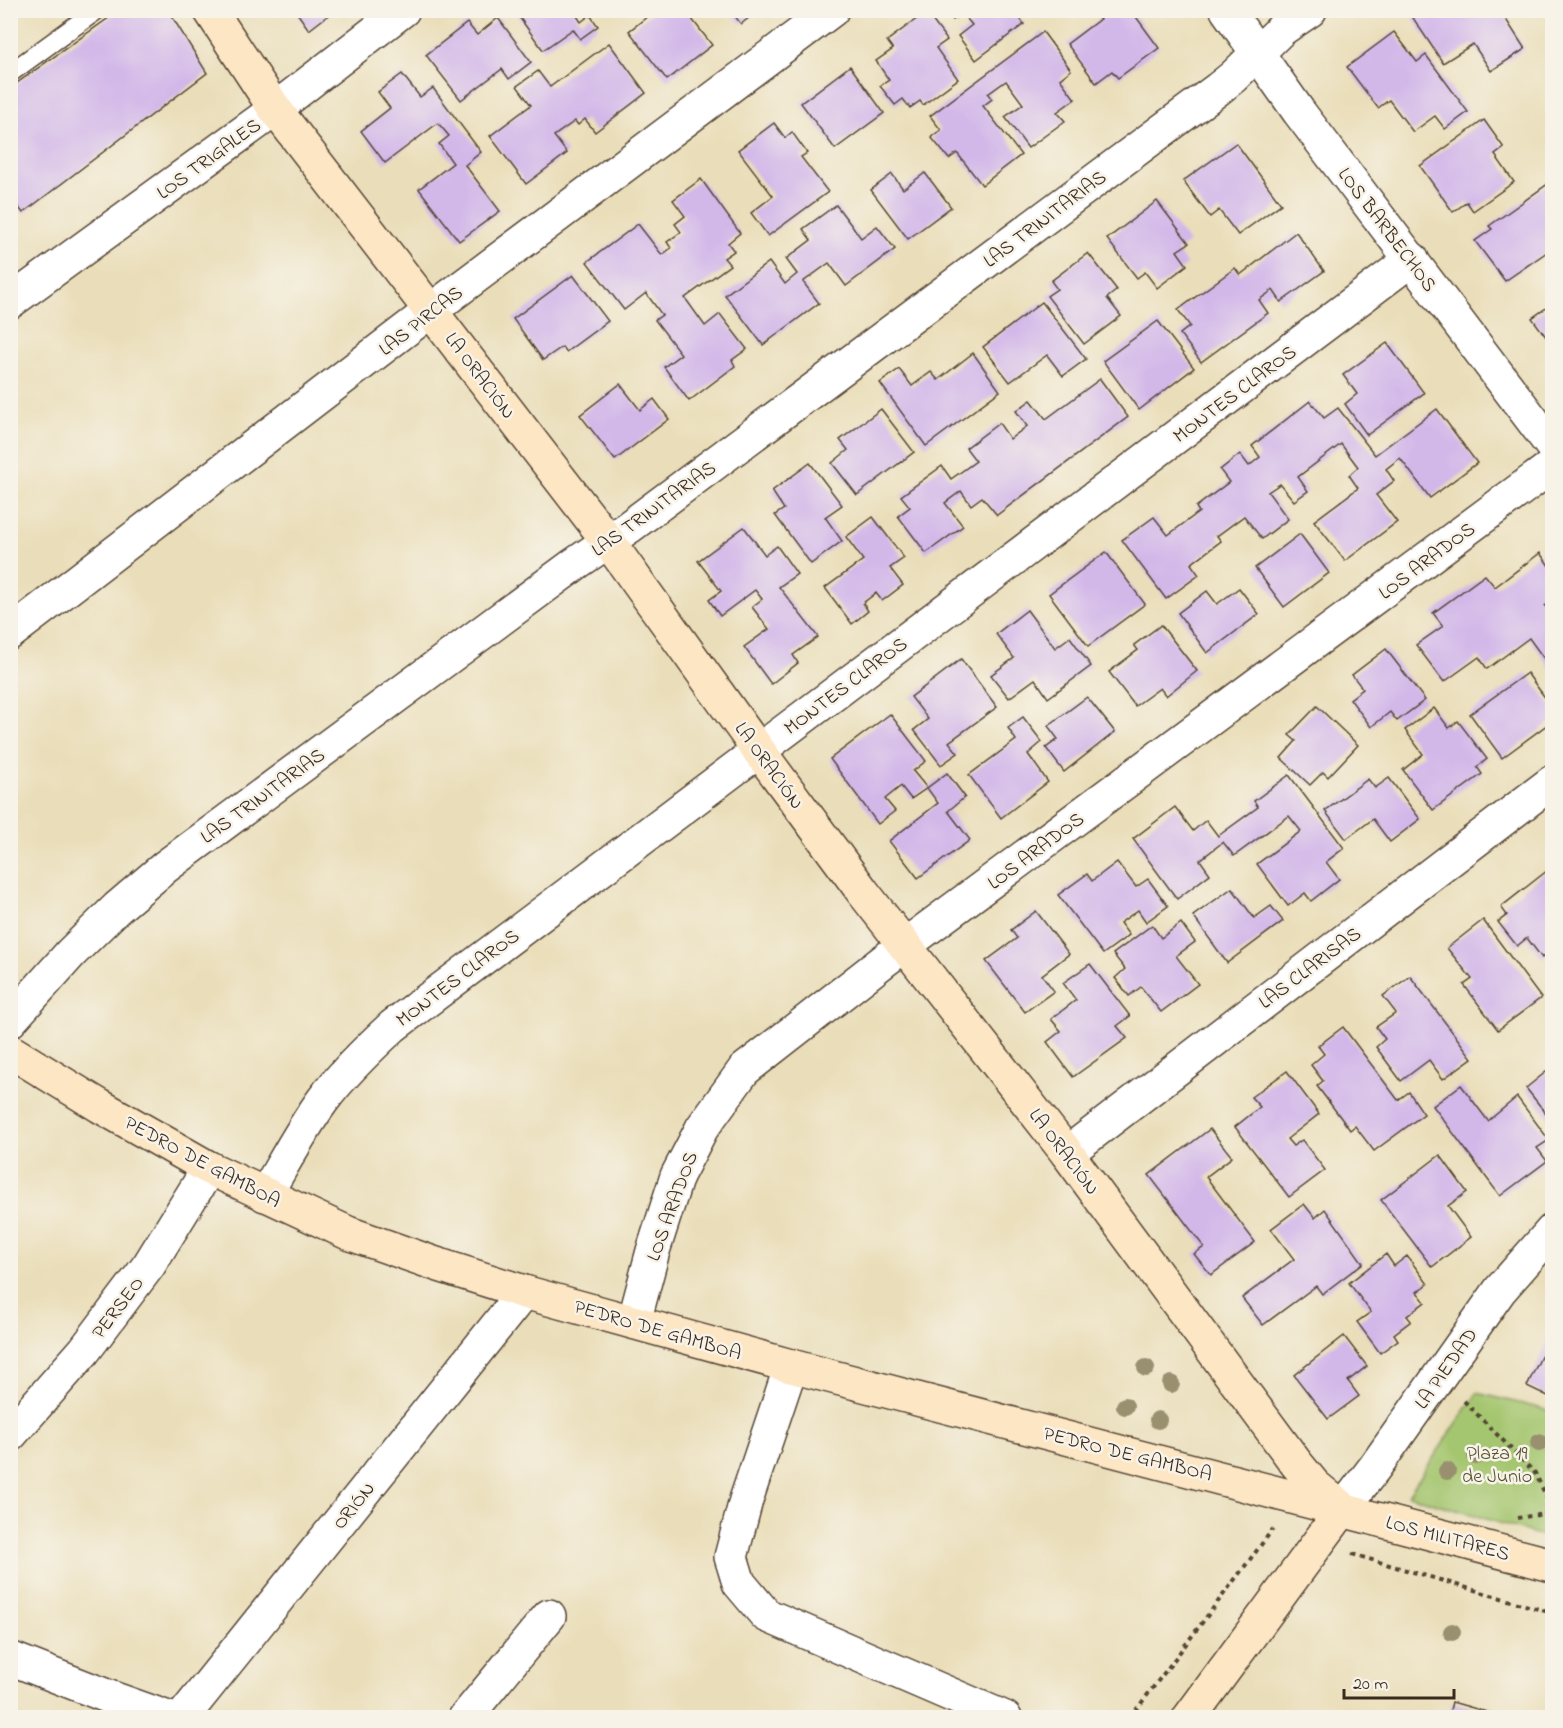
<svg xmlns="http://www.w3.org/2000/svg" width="1563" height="1728" font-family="'Indie Flower',sans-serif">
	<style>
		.green { fill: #a5c66f; stroke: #707846; stroke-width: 1.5 }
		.building { fill: #d2b7e9 }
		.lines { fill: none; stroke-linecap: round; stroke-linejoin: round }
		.lane-casing { stroke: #554535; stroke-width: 21 }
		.street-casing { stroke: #554535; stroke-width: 36 }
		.secondary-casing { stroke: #554535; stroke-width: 36 }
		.path { stroke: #554535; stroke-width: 4; stroke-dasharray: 4.5 4.5; stroke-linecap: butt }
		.lane { stroke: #fff; stroke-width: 18 }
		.street { stroke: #fff; stroke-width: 33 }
		.secondary { stroke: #fce6c4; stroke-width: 33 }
		.tree { fill: #99906f }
		.labels { text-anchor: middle; stroke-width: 5; stroke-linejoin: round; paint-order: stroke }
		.street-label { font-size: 20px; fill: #3b2a1e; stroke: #f7f3e8 }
		.park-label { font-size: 20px; fill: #565132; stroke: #f7f3e8 }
	</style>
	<rect width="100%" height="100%" fill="#f7f3e8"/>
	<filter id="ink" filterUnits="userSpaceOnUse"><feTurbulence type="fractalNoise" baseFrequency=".0167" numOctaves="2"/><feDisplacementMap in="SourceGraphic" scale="12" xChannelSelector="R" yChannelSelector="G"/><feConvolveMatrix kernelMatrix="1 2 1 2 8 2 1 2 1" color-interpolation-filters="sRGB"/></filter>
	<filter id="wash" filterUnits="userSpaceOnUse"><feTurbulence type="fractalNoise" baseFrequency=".008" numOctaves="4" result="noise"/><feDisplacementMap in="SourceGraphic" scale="24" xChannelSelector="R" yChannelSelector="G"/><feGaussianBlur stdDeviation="1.35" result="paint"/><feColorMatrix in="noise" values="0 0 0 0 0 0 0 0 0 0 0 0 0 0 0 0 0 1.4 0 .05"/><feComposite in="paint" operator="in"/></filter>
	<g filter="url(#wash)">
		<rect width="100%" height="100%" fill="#eadeba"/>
		<polygon class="green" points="1477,1393 1552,1411 1552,1539 1408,1495"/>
		<g id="blocks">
			<g class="building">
				<polygon points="120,10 168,10 207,73 23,213 10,196 10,88"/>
				<polygon points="295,10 335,10 309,30"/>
				<polygon points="514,10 573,10 581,22 590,15 598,26 580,39 573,29 543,50"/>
				<polygon points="656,10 685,10 712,45 667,80 629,31"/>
				<polygon points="730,10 759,10 741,24"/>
				<polygon points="946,10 1022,10 1017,14 1024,24 976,60 958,36 972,25 962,13 953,20"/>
				<polygon points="1112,10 1131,10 1159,48 1118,78 1112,71 1096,83 1067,44"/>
				<polygon points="1424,10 1500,10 1525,49 1491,71 1473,44 1443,63 1413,18"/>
				<polygon points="926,12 947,40 936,48 958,79 923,105 920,101 910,108 903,99 895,105 880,86 889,80 876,61 893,49 887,41"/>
				<polygon points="498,18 531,62 509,79 502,69 461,100 426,55 467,23 477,35"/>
				<polygon points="1043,32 1071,70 1060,79 1075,99 1057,112 1065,121 1028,148 1005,117 1023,104 1006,81 988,94 992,99 983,106 1021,155 982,185 957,153 949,159 931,137 941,130 930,116"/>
				<polygon points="1394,32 1417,62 1426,55 1468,112 1445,129 1435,116 1413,132 1389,100 1378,108 1347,67"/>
				<polygon points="609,43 646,93 595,132 585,119 578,125 575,121 554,136 567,153 526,184 490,136 531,105 517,86 538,71 550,87"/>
				<polygon points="850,66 884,113 835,149 801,103"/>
				<polygon points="402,74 420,97 433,88 481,152 465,165 500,211 459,241 419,189 453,163 439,144 449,136 438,123 385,163 361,131 390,108 378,92"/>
				<polygon points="1484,120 1504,148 1495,155 1514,182 1473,211 1467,202 1453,212 1420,166"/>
				<polygon points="774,123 785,138 792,132 807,153 801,157 828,192 768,236 751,213 773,196 738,150"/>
				<polygon points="1236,143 1281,204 1238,235 1219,210 1210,217 1183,181"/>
				<polygon points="925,173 951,207 908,239 871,190 892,174 903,189"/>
				<polygon points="701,179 740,233 728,243 734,251 724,258 730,265 685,298 705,326 720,314 747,349 732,360 735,366 689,401 664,367 681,354 655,320 662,315 646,293 624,310 587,262 638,224 662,255 671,248 667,242 681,232 675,224 685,216 673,200"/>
				<polygon points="1552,181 1552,253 1549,256 1547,252 1505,281 1475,241 1492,229 1489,226"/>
				<polygon points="1157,201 1189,243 1177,251 1187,265 1157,288 1145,272 1137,278 1107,239"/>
				<polygon points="836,205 861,238 877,226 895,249 846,286 829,263 803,282 819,303 763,345 725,295 769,262 785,284 797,274 786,259 811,240 803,229"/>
				<polygon points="1296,232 1324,271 1281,302 1273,290 1259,300 1268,313 1201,362 1180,334 1190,326 1178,310 1235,268 1240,275"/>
				<polygon points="1088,253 1117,290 1107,298 1121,316 1084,344 1047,296 1057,289 1051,281"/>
				<polygon points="573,275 608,321 566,352 562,347 543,360 513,319"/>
				<polygon points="1042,302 1086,359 1063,376 1047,355 1010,382 983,347"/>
				<polygon points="1552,304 1552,345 1532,318"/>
				<polygon points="1158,321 1194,368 1139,410 1103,361"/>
				<polygon points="1387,343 1424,393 1367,435 1345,404 1357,394 1343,375"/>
				<polygon points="973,353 1000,391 926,446 880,383 899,369 912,386 931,372 938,380"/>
				<polygon points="1100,379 1128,417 997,515 982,497 971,505 961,491 945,503 963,526 926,553 898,516 910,507 901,496 942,466 951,479 976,461 966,448 999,423 1010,439 1027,426 1016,411 1031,400 1046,419"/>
				<polygon points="620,384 640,410 654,399 669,419 615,460 580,415"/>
				<polygon points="1310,401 1324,418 1338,408 1375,455 1437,409 1477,463 1430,498 1400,458 1386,469 1394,481 1376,495 1397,522 1345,561 1314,521 1358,488 1349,475 1358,467 1341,444 1298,477 1308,491 1294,501 1280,484 1268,492 1288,519 1262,539 1244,516 1217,536 1221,541 1191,564 1199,575 1166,599 1122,540 1154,517 1168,535 1199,512 1196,507 1229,482 1220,470 1240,454 1249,466 1260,457 1252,446"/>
				<polygon points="881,409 914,452 857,495 832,463 848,450 840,440"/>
				<polygon points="810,463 842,505 825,517 842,541 811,564 775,515 784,509 772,491"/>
				<polygon points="873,517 904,558 890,568 903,585 882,601 876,593 863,603 868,611 852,624 825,588 863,560 846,537"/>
				<polygon points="744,527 765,555 777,546 797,574 779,587 818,637 793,655 798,663 771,684 744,647 769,629 752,607 762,599 755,590 720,616 709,600 721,591 698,561"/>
				<polygon points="1300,534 1329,573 1284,607 1255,568"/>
				<polygon points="1106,552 1145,604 1088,646 1049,594"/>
				<polygon points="1540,553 1552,570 1552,601 1545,606 1552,615 1552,620 1550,622 1552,626 1552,670 1529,638 1487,669 1479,657 1444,682 1416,645 1443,626 1433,613 1485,575 1495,587"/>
				<polygon points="1239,588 1259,614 1207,653 1178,613 1207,591 1217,604"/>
				<polygon points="1027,610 1055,648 1070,637 1091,666 1048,698 1035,679 1009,698 991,675 1014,658 996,634"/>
				<polygon points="1161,625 1197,671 1166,696 1160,688 1135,706 1109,672 1138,650 1134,645"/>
				<polygon points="1386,649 1425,700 1397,721 1390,712 1371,727 1350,699 1363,689 1352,675"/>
				<polygon points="961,659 997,707 949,742 958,753 941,765 914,730 928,719 911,697"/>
				<polygon points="1527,673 1552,707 1552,721 1502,758 1470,714"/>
				<polygon points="1087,697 1115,732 1064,772 1046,748 1058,739 1048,726"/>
				<polygon points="1317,706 1358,745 1328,777 1323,772 1310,785 1281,758 1296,741 1289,735"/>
				<polygon points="1434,708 1449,728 1458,721 1487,759 1477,767 1482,774 1433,810 1403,770 1423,754 1405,730"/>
				<polygon points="890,714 926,761 913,771 927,788 911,799 901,786 885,799 895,811 878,824 830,759"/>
				<polygon points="1023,717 1042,742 1028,754 1048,782 1001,818 969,775 1016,740 1008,728"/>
				<polygon points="947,773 965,797 948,811 970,840 918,878 889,841 938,803 927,788"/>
				<polygon points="1289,775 1344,848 1326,862 1339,879 1311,901 1305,893 1288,906 1257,864 1301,831 1289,816 1234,856 1223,842 1200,860 1210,874 1177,899 1133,839 1175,807 1193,831 1206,820 1218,836 1258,807 1254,801"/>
				<polygon points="1389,778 1420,819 1390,842 1373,819 1346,839 1325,811 1368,779 1375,788"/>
				<polygon points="1117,862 1136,887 1148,879 1168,906 1146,922 1138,910 1120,923 1129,935 1103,954 1058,895 1087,874 1092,881"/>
				<polygon points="1548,870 1552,876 1552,950 1542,958 1527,938 1517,946 1498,922 1507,915 1501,907"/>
				<polygon points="1232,888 1254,918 1271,906 1283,921 1227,963 1193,916"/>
				<polygon points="1036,911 1069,954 1042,975 1054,991 1025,1012 986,961 1017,938 1011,930"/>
				<polygon points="1483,920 1541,998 1498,1030 1464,985 1472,979 1447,948"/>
				<polygon points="1181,923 1195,942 1176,956 1198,984 1161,1012 1141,987 1129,996 1115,978 1125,969 1113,954 1152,925 1161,938"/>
				<polygon points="1090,964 1130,1016 1117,1026 1127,1038 1073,1077 1047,1042 1061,1031 1051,1019 1076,1000 1063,983"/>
				<polygon points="1410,976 1472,1058 1443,1079 1429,1060 1401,1081 1376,1047 1385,1039 1376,1027 1396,1013 1383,996"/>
				<polygon points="1343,1027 1398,1100 1409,1092 1424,1114 1374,1151 1355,1126 1350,1130 1317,1086 1323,1081 1311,1065 1324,1054 1318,1046"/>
				<polygon points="1552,1067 1552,1121 1526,1088"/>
				<polygon points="1287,1071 1319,1114 1287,1139 1293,1146 1302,1140 1325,1170 1289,1197 1235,1127 1260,1107 1251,1097"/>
				<polygon points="1461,1085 1488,1121 1517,1097 1549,1140 1537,1148 1547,1161 1500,1196 1433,1106"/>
				<polygon points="1210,1129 1232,1157 1206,1177 1255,1242 1211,1275 1194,1254 1204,1247 1149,1175"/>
				<polygon points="1440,1155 1467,1192 1448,1206 1471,1237 1432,1267 1381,1200"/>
				<polygon points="1304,1204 1315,1218 1325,1209 1363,1263 1322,1294 1316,1286 1263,1325 1242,1298 1294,1259 1271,1229"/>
				<polygon points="1386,1254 1394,1266 1407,1256 1428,1284 1417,1292 1425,1302 1407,1316 1411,1321 1394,1334 1398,1340 1380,1353 1357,1322 1371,1312 1349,1283"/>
				<polygon points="1344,1336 1367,1366 1348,1381 1359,1396 1328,1419 1294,1375"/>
				<polygon points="1550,1338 1552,1339 1552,1398 1527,1386"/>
				<polygon points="1452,1702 1505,1717 1505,1718 1448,1718"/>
			</g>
		</g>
	</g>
	<g filter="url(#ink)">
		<use href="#blocks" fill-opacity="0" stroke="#554535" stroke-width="1.5"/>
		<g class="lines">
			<defs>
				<polyline id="lane" points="10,73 97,10"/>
				<g id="street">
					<polyline points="1227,10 1299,112 1552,446"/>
					<polyline points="10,302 266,116 403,10"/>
					<polyline points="10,633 450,296 832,10"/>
					<polyline points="10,1021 71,953 117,908 165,867 575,564 629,527 1218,89 1233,77 1282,29 1310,10"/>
					<polyline points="1067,1153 1552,782"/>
					<path d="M265,1195c19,-32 36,-65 58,-95 20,-27 45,-51 70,-74l1019,-767"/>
					<polyline points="634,1322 653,1251 677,1176 702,1128 744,1070 885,960 1552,466"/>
					<polyline points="791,1366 746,1500 731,1557 739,1583 766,1615 1005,1718"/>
					<polyline points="10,1435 84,1351 149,1265 209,1168"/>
					<polyline points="1343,1509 1375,1467 1500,1290 1552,1231"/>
					<polyline points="10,1658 112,1698 168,1718"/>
					<polyline points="182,1718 524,1292"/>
					<polyline points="465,1718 549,1616"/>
				</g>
				<g id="secondary">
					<polyline points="210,10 275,109 608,541 759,751 863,892 1067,1153 1296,1463 1314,1485 1343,1509"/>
					<polyline points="10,1051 100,1106 209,1168 348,1233 436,1264 524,1292 791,1366 1552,1565"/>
					<polyline points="1189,1718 1343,1509"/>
				</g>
			</defs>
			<use href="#lane" class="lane-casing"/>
			<use href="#street" class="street-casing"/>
			<use href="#secondary" class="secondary-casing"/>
			<g class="path">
				<polyline points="1464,1401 1535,1473 1552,1508"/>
				<polyline points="1517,1518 1552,1513"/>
				<polyline points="1352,1554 1552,1613"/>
				<polyline points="1130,1718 1273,1529"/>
			</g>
			<use href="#lane" class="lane"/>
			<use href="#street" class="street"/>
			<use href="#secondary" class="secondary"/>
		</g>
		<g class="tree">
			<circle cx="1146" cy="1368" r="9"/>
			<circle cx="1171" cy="1384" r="9"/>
			<circle cx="1125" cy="1406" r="9"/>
			<circle cx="1158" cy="1420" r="9"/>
			<circle cx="1539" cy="1443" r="9"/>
			<circle cx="1476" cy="1456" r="9"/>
			<circle cx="1447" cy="1471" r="9"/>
			<circle cx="1452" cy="1632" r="9"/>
		</g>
	</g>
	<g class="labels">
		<g class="street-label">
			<text transform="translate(208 158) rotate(-36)" y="7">LOS TRIGALES</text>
			<text transform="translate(1044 218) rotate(-37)" y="7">LAS TRINITARIAS</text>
			<text transform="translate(1388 229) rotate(53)" y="7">LOS BARBECHOS</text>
			<text transform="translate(420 320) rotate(-38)" y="7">LAS PIRCAS</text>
			<text transform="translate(481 375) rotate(53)" y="7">LA ORACIÓN</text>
			<text transform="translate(1234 393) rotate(-37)" y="7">MONTES CLAROS</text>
			<text transform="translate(653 508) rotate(-36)" y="7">LAS TRINITARIAS</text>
			<text transform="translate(1426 560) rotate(-37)" y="7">LOS ARADOS</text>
			<text transform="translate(845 685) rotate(-37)" y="7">MONTES CLAROS</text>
			<text transform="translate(770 765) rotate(54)" y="7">LA ORACIÓN</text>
			<text transform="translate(262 795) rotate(-36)" y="7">LAS TRINITARIAS</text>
			<text transform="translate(1035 850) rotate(-37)" y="7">LOS ARADOS</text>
			<text transform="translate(1309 967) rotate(-37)" y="7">LAS CLARISAS</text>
			<text transform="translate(457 977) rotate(-37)" y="7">MONTES CLAROS</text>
			<text transform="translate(1065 1151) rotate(53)" y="7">LA ORACIÓN</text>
			<text transform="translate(203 1161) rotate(28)" y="7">PEDRO DE GAMBOA</text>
			<text transform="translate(671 1206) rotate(-70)" y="7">LOS ARADOS</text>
			<text transform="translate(117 1307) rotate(-53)" y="7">PERSEO</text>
			<text transform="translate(658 1329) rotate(16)" y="7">PEDRO DE GAMBOA</text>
			<text transform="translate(1445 1368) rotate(-55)" y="7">LA PIEDAD</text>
			<text transform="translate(1128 1453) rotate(14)" y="7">PEDRO DE GAMBOA</text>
			<text transform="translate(353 1505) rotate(-51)" y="7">ORIÓN</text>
			<text transform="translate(1448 1537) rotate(15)" y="7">LOS MILITARES</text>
		</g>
		<g class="park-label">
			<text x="1497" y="1459">Plaza 19<tspan x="1497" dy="23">de Junio</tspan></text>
		</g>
	</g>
	<rect width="1563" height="1728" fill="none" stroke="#f7f3e8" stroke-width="36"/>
	<path d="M1344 1689v9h110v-9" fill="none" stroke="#3b2a1e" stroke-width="3"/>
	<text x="1353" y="1689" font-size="18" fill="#3b2a1e" stroke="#f7f3e8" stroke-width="4.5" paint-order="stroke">20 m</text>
</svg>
